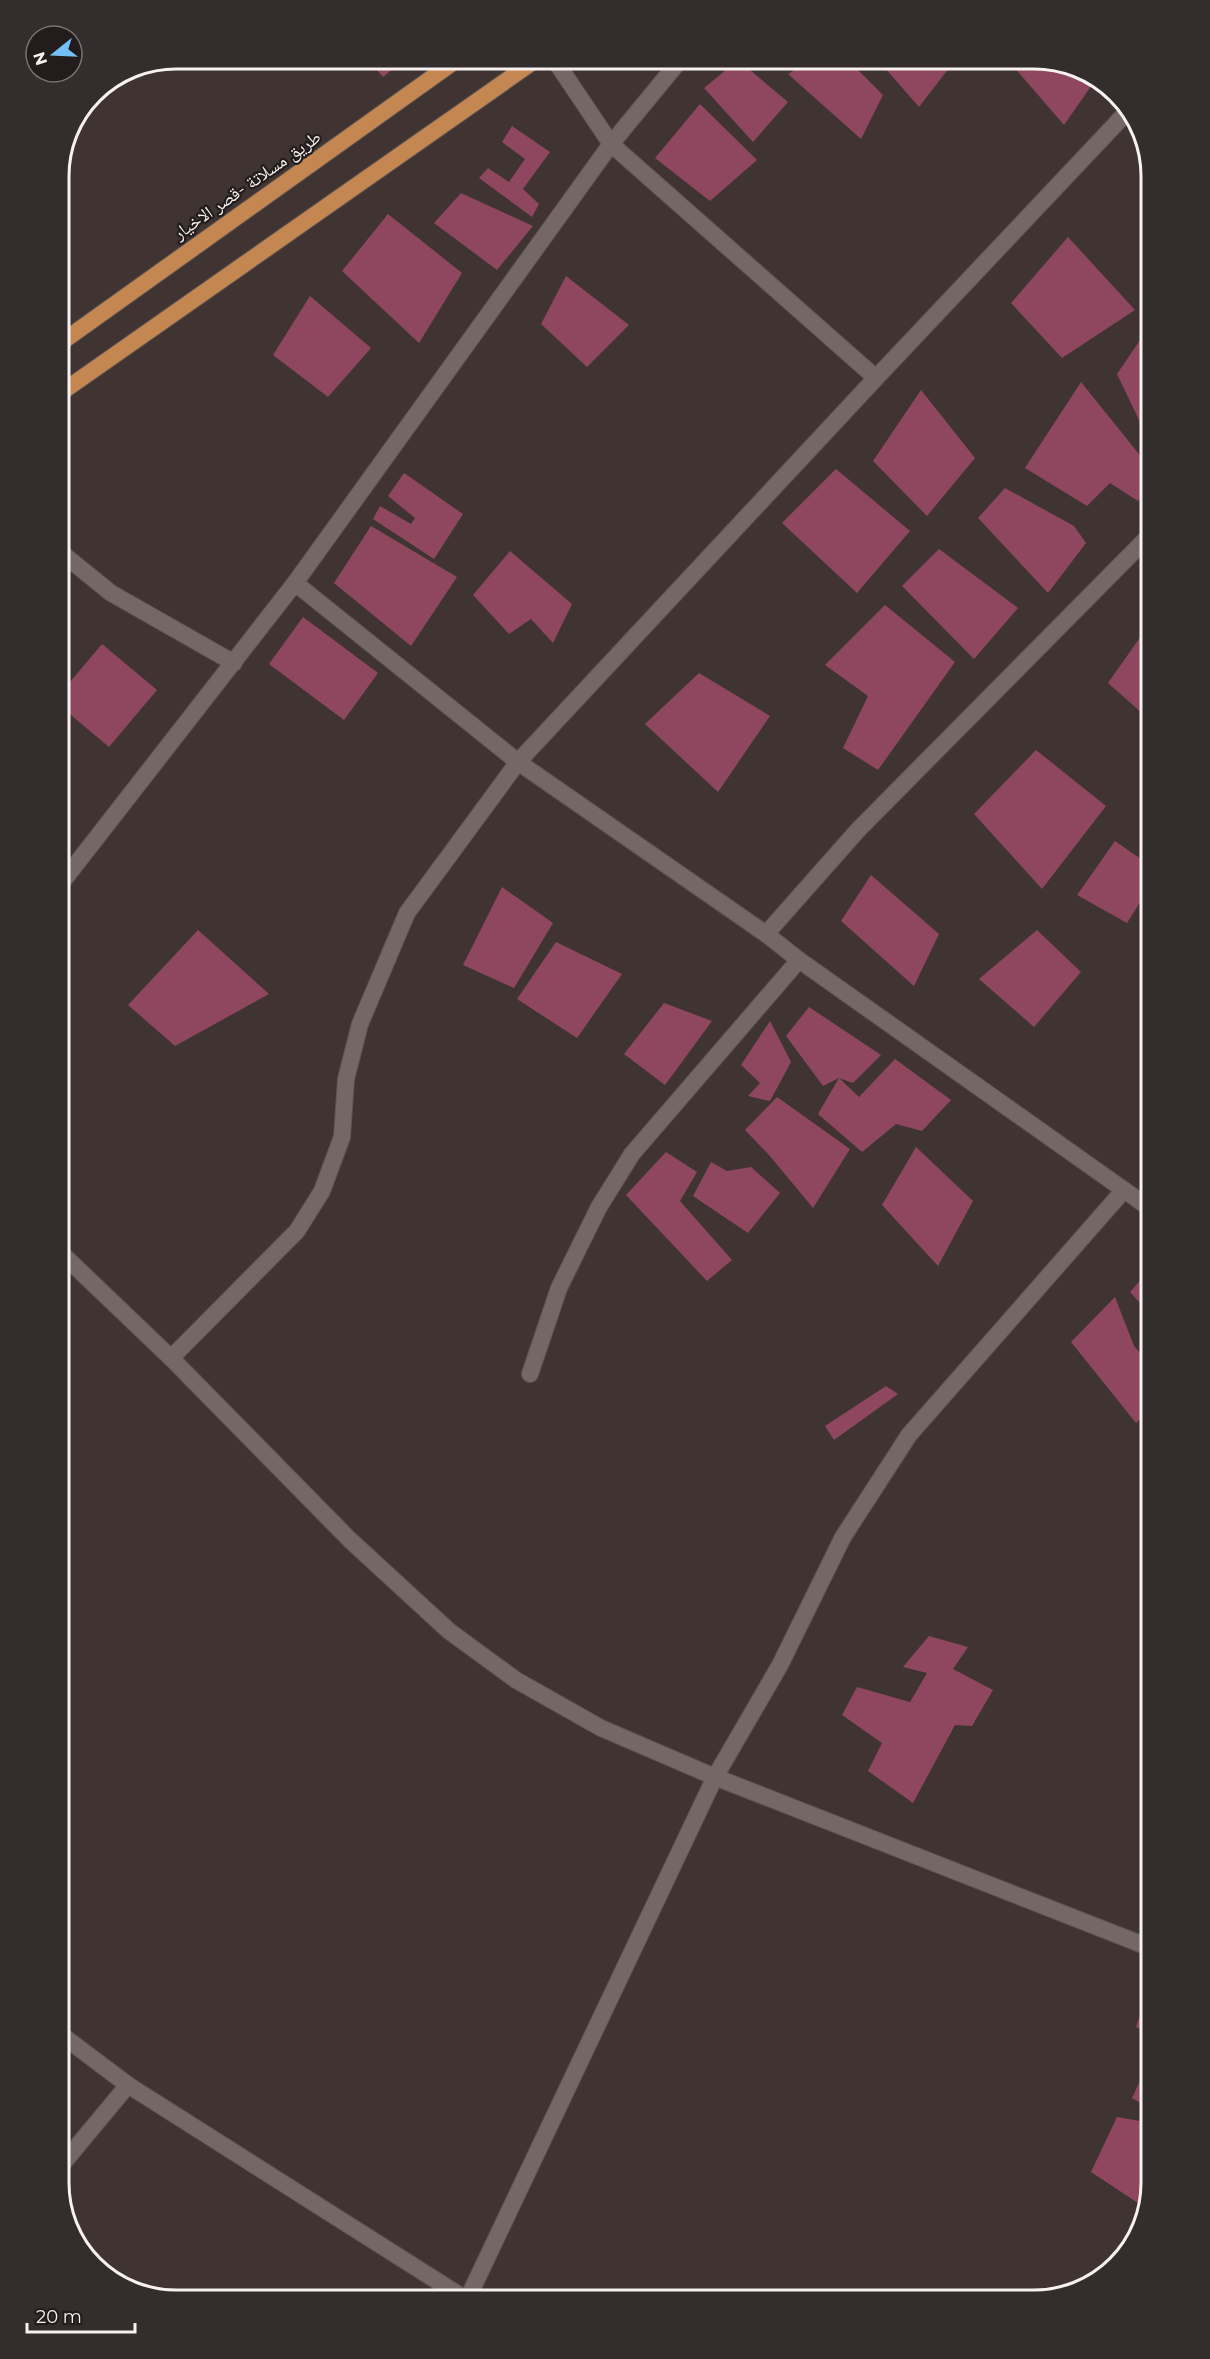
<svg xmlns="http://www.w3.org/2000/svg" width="1210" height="2359" font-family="Montserrat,'Noto Naskh Arabic',sans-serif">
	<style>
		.building { fill: #8e475f }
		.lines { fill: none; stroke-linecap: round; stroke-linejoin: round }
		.minor-casing { stroke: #5d5352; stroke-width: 18 }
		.primary-casing { stroke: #5d5352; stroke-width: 18 }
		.minor { stroke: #746866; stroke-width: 16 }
		.primary { stroke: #c48752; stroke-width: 16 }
		.labels { text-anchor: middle; stroke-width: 4.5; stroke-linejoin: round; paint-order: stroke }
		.street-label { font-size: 18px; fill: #f8f1f0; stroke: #221d1c }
		.rim { fill: none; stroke: #f8f1f0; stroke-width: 3 }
	</style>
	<rect width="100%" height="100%" fill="#3f3432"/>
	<g class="building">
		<polygon points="367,59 405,59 383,77"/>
		<polygon points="811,59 847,59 883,95 861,139 788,74"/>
		<polygon points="877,59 956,59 919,107"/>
		<polygon points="1007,59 1042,59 1096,79 1064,125"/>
		<polygon points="738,60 788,102 753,142 704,88"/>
		<polygon points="700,104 757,160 710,201 655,158"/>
		<polygon points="512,126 550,152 523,189 539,204 532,217 479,178 488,168 509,182 525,159 502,142"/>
		<polygon points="461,193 533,226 497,270 434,223"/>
		<polygon points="388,214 462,273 419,343 342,271"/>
		<polygon points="1068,237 1135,310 1062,358 1011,303"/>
		<polygon points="566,276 629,325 587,367 541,324"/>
		<polygon points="310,296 371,348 328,397 273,355"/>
		<polygon points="1151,324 1151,445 1117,374"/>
		<polygon points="1081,382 1151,469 1151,483 1138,501 1110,483 1087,506 1025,468"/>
		<polygon points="921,390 975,458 927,516 873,461"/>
		<polygon points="836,469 910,531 857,593 782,523"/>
		<polygon points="404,473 463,514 434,559 373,519 380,506 411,524 415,518 388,496"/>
		<polygon points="1005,488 1074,526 1086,543 1048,593 978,518"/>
		<polygon points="371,526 457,577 411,646 334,583"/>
		<polygon points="939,549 1018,608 974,659 902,586"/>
		<polygon points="510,551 572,604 553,643 531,619 509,634 473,595"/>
		<polygon points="885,605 955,662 878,770 843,748 868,696 825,665"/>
		<polygon points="303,617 378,673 344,720 269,664"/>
		<polygon points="1151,622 1151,721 1108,683"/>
		<polygon points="102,644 157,690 109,747 59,705 59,695"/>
		<polygon points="699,673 770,716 718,792 645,724"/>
		<polygon points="1036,750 1106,806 1042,889 974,814"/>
		<polygon points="1115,841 1151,866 1151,885 1127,923 1077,895"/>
		<polygon points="871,875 939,934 914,986 841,921"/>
		<polygon points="502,887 553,923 514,988 463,965"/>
		<polygon points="1151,925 1151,944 1143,936"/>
		<polygon points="198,930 269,994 175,1046 128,1005"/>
		<polygon points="1037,930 1081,972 1034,1027 979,979"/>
		<polygon points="556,942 622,974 577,1038 517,999"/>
		<polygon points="664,1003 712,1021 665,1085 624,1054"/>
		<polygon points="809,1007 881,1055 853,1083 839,1078 823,1086 786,1036"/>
		<polygon points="770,1021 791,1062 770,1101 748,1096 760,1083 741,1065"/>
		<polygon points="895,1059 951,1100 922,1131 896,1124 862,1152 818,1114 839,1078 859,1097"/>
		<polygon points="777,1097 850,1149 813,1208 769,1155 745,1130"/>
		<polygon points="916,1147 973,1201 938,1266 882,1205"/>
		<polygon points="666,1152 697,1172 680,1201 732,1260 707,1281 626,1195"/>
		<polygon points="711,1162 727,1171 751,1167 780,1193 748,1233 693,1196"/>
		<polygon points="1151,1268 1151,1315 1130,1292"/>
		<polygon points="1115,1297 1134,1346 1151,1365 1151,1408 1136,1423 1071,1342"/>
		<polygon points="886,1386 898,1394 834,1440 825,1426"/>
		<polygon points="929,1636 968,1647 953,1669 993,1690 972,1726 955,1725 913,1803 868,1771 882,1743 842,1715 857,1687 910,1702 927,1673 903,1667"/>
		<polygon points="1149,1989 1151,1990 1151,2034 1136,2027"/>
		<polygon points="1151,2058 1151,2109 1132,2098"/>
		<polygon points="1117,2117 1151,2123 1151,2183 1144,2207 1091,2172"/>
	</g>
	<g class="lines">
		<defs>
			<g id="minor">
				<polyline points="554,59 611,144 876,378 1127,112"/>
				<polyline points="59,551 111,593 234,663"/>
				<polyline points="295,583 518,762 766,934 799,960 1151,1209"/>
				<polyline points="59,886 295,583 611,144 681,59"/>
				<polyline points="766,934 858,830 1151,534"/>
				<polyline points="59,1251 171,1358 350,1540 449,1631 516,1680 601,1728 715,1777 1151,1948"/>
				<polyline points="171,1358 297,1231 322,1191 342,1137 346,1079 360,1024 407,913 518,762 876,378"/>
				<polyline points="530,1374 559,1288 599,1207 632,1154 799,960"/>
				<polyline points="59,2033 128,2085 467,2300"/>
				<polyline points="59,2168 128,2085"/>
				<polyline points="467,2300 715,1777 780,1665 843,1537 909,1435 1124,1190"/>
			</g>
			<g id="primary">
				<polyline points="59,344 458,59"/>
				<polyline points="59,394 537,59"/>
			</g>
		</defs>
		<use href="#minor" class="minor-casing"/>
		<use href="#primary" class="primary-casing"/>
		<use href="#minor" class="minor"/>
		<use href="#primary" class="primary"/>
	</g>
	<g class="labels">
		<g class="street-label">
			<text transform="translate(247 185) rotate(-35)" y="6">طريق مسلاتة -قصر الاخيار</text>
		</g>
	</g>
	<path d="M0 0H1210V2359H0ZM176 69H1034A107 107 0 0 1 1141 176V2183A107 107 0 0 1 1034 2290H176A107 107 0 0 1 69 2183V176A107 107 0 0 1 176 69Z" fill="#332e2d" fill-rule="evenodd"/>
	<path class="rim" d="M176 69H1034A107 107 0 0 1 1141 176V2183A107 107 0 0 1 1034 2290H176A107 107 0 0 1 69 2183V176A107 107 0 0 1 176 69Z"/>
	<g transform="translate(54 54) rotate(252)"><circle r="28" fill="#221d1c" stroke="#787271" stroke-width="1.5"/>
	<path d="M0-4.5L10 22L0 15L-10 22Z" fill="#74c0f6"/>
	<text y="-9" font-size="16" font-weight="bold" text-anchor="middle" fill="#f8f1f0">N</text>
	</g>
	<path d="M27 2323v9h108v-9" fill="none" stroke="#f8f1f0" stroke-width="3"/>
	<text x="36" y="2323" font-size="18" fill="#f8f1f0" stroke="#221d1c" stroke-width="4.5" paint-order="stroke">20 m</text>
</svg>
